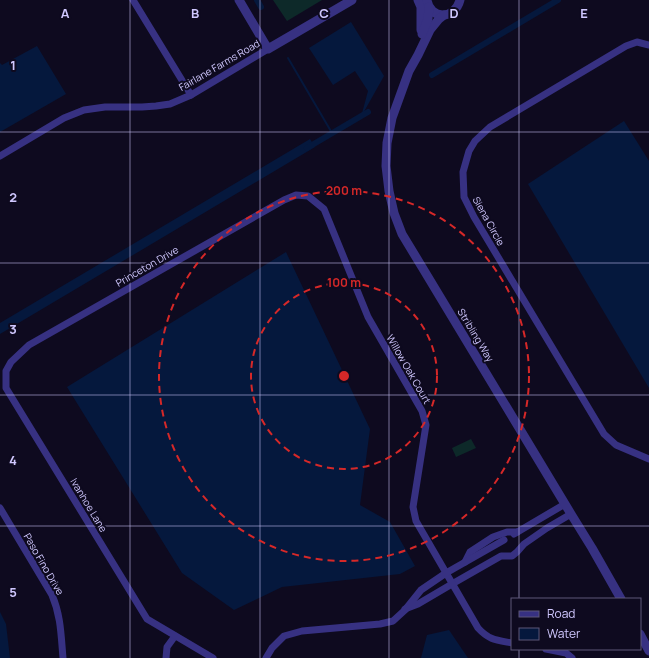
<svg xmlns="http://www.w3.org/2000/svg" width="649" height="658" font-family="Manrope,sans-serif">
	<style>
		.green { fill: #0d2929 }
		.water { fill: #05183d }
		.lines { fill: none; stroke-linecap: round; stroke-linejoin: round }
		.stream { stroke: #05183d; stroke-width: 2 }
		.canal { stroke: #05183d; stroke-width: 6 }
		.minor { stroke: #373182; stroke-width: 7 }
		.tertiary { stroke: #373182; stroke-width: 9 }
		.grid { fill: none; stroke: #d0c8ff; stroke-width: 1; stroke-opacity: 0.55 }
		.ring { fill: none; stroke: #d62828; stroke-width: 2; stroke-dasharray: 7 5 }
		.labels { text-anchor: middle; stroke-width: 4; stroke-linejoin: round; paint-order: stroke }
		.street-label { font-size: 10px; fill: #d0c8ff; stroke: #0e0a1f }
		.grid-label { font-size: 13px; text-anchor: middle; font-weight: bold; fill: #d0c8ff; stroke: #0e0a1f; stroke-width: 4; stroke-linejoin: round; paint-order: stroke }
		.centre { fill: #d62828; stroke: #0e0a1f; stroke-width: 2 }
		.ring-label { font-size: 12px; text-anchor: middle; font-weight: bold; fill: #d62828; stroke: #0e0a1f; stroke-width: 4; stroke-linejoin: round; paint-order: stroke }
	</style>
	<rect width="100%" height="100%" fill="#0e0a1f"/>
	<g class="green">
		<polygon points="273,0 322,0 287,21"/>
		<polygon points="471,439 476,448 456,457 452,448"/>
	</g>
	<g class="water">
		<polygon points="351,22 384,76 361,117 368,91 355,71 333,85 309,48"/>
		<polygon points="37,46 66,94 0,132 0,63 2,65"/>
		<polygon points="624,121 649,161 649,388 528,184"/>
		<polygon points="310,139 315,147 0,334 0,323"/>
		<polygon points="286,252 370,429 360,505 390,522 415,566 400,574 282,587 234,610 182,573 67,387"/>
		<polygon points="0,612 6,624 10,658 0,658"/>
		<polygon points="449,630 468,658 421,658 427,635"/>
	</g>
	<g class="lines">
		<polyline class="stream" points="288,58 332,133"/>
		<g class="canal">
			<polyline points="257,0 261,7"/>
			<polyline points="432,75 558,0"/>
			<polyline points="307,148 368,112"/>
		</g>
		<g class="minor">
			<polyline points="133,0 191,95"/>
			<polyline points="649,45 637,42 626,46 490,127 475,141 469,151 463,172 464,197 474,217 604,434 616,445 649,459"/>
			<polyline points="0,156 64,118 84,110 105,107 142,107 156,106 170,104 191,95 268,49"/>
			<path d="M0,508l52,87c9,21 9,40 11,63"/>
			<polyline points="514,534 565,504"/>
			<polyline points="465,562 470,552 493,537 507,532 517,532"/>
			<polyline points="405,609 418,604 452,584 501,556 512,556 517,552 524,544 547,528 571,514"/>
			<polyline points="546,649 566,653 572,658"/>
			<polyline points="166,658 167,647 175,636"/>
			<path d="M213,658l-66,-39 -141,-231v-17l5,-9 18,-17 255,-145 12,-5 12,1 16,13 44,108 54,94 4,14 -13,82 3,14 62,107c11,12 18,12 34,15"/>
			<polyline points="266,658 272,648 284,636 302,631 380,624 393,621 405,610 421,590 446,573 504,540"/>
		</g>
		<g class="tertiary">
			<polyline points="239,0 268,49 352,0"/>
			<polyline points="418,0 421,7 421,30"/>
			<path d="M427,0c3,20 28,20 33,0"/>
			<polyline points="444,15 439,19 430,30 418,55 409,71 392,118 387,143 386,166 389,191 394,213 402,234 422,267 571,514 592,548 621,599"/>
			<polyline points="422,34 428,19 429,7"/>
			<polyline points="640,634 649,651"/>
		</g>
	</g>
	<path class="grid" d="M130,0v658M260,0v658M389,0v658M519,0v599M0,132h649M0,263h649M0,395h649M0,526h649M519,649v9"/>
	<g class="ring">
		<circle cx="344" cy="376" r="93"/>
		<circle cx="344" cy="376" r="185"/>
	</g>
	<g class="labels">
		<g class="street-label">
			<text transform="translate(219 65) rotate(-30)" y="4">Fairlane Farms Road</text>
			<text transform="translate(489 221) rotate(61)" y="4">Siena Circle</text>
			<text transform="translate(147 266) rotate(-30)" y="4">Princeton Drive</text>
			<text transform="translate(476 335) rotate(59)" y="4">Stribling Way</text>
			<text transform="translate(409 369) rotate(60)" y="4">Willow Oak Court</text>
			<text transform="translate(89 505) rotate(59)" y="4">Ivanhoe Lane</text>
			<text transform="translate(44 564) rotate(60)" y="4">Paso Fino Drive</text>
		</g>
	</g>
	<g class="grid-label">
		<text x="65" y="18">A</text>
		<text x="195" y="18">B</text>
		<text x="324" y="18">C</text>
		<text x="454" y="18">D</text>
		<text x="584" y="18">E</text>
		<text x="13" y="70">1</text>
		<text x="13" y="202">2</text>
		<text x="13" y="334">3</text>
		<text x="13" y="465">4</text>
		<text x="13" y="597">5</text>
	</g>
	<circle cx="344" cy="376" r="6" class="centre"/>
	<g class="ring-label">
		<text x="344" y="195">200 m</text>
		<text x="344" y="287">100 m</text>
	</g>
	<rect x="511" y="598" width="130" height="52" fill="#0e0a1f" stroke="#5c5679"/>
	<rect x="519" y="611" width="20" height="6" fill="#373182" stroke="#5c5679"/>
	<text x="547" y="618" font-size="12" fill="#d0c8ff">Road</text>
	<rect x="519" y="628" width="20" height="12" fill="#05183d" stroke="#5c5679"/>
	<text x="547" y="638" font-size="12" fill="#d0c8ff">Water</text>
</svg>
